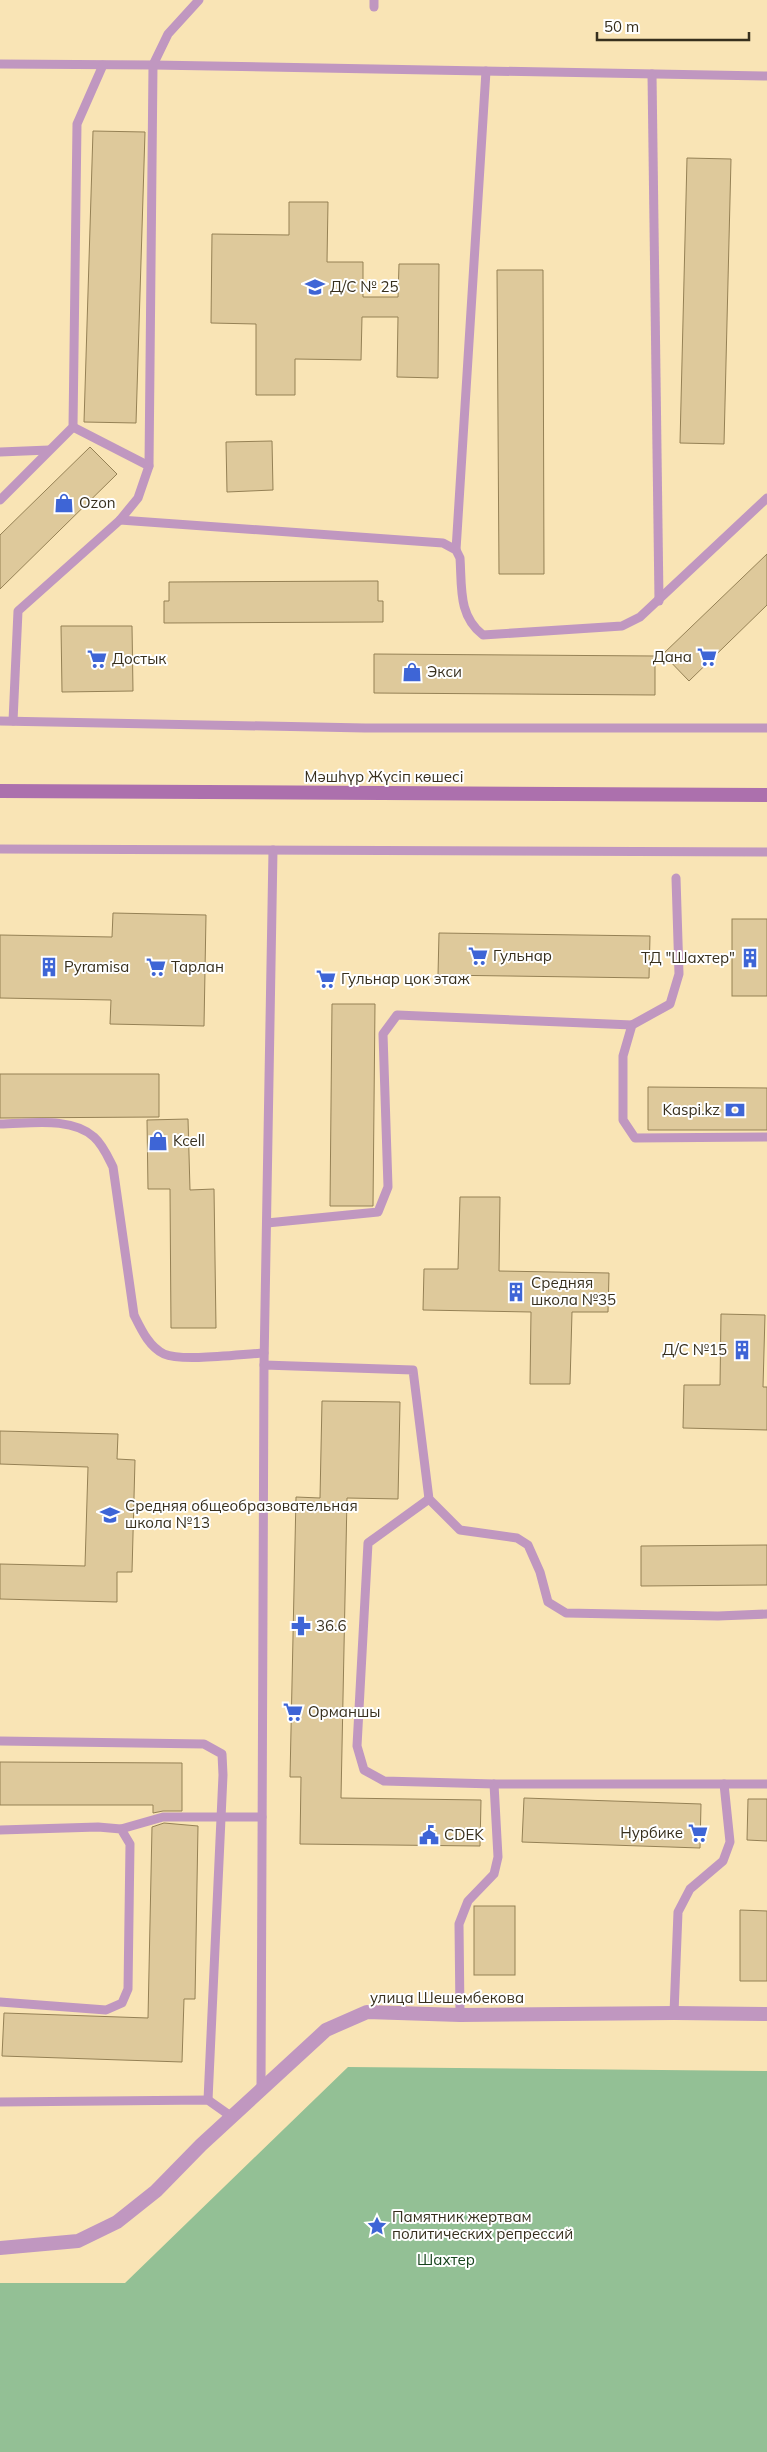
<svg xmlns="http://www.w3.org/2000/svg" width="767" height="2452" font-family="Mulish,sans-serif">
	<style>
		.green { fill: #93c095 }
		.building { fill: #dec99b; stroke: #958155 }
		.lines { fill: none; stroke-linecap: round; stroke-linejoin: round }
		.service { stroke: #c097c0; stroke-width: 9 }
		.tertiary { stroke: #c097c0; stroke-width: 14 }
		.secondary { stroke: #ac70ad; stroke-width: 14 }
		.labels { text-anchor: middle; stroke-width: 4; stroke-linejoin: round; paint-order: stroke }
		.poi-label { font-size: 15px; fill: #372f1d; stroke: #fff; text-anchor: start }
		.street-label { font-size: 15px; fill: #372f1d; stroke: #fff }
		.park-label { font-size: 15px; fill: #17441d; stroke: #fff }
	</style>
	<rect width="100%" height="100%" fill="#f9e4b5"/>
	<polygon class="green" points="348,2067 767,2071 767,2452 0,2452 0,2283 125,2283"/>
	<g class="building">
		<polygon points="93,131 145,132 136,423 84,422"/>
		<polygon points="687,158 731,159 724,444 680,443"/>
		<polygon points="289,202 328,202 327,262 363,262 363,297 398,297 399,264 439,264 438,378 397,377 398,317 362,317 361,360 295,359 295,395 256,395 256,324 211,323 212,234 289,235"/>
		<polygon points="497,270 543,270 544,574 499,574"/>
		<polygon points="272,441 273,490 227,492 226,442"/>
		<polygon points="90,447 117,474 0,589 0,535"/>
		<polygon points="767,554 767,605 689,681 663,654"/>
		<polygon points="378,581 378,601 383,601 383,622 164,623 164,601 169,601 169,582"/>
		<polygon points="61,626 132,626 133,691 62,692"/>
		<polygon points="374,654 655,656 655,695 374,693"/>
		<polygon points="113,913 206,915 204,1026 110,1024 111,1000 0,998 0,935 112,937"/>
		<rect x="732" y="919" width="35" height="77"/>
		<polygon points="439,933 650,936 649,978 438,975"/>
		<polygon points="332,1004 375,1004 373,1206 330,1206"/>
		<polygon points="0,1074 159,1074 159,1117 0,1118"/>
		<polygon points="648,1087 767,1088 767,1130 648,1130"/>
		<polygon points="188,1119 190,1190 214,1189 216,1328 171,1328 170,1189 148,1189 147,1120"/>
		<polygon points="460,1197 500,1197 499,1271 609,1273 608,1312 572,1312 570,1384 530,1384 531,1312 423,1310 424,1269 458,1269"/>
		<polygon points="721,1314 765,1315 763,1387 767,1387 767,1430 683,1428 684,1385 720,1385"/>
		<polygon points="322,1401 400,1402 398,1499 347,1498 341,1798 481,1800 480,1846 300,1844 301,1777 290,1777 296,1497 320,1498"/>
		<polygon points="0,1431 118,1434 117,1459 135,1460 132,1572 117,1572 117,1602 0,1599 0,1564 85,1566 88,1467 0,1464"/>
		<polygon points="767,1545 767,1585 641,1586 641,1546"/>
		<polygon points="0,1762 182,1763 182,1811 163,1811 153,1813 153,1805 0,1805"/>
		<polygon points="524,1798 701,1804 700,1848 522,1842"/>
		<polygon points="748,1799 767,1799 767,1841 747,1840"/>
		<polygon points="164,1823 198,1826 195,1999 184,1999 182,2062 2,2056 4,2013 148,2018 152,1827"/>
		<rect x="474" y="1906" width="41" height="69"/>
		<polygon points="740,1910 767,1911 767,1981 740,1981"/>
	</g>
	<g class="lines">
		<g class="service">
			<polyline points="374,0 374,7"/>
			<polyline points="0,64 153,65 767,76"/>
			<polyline points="652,74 659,601"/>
			<polyline points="73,427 149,466"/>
			<polyline points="0,452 49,450"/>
			<polyline points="0,500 73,427 77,124 103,65"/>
			<path d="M120,520l323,23 13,7 4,8c2,29 -2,58 23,77l139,-9 18,-9 127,-119"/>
			<polyline points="456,550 486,71"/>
			<polyline points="0,721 365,728 767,728"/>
			<polyline points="13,721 18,611 120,520 138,498 149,466 153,65 168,34 199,0"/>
			<polyline points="0,849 767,852"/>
			<polyline points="676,878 679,974 670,1004 632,1025 623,1056 623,1120 635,1138 767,1137"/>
			<path d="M0,1124c28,0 71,-8 94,13 9,8 14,20 19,30l21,148c7,14 15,32 30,39 18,8 78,0 100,-1"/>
			<polyline points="267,1223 378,1212 388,1187 383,1034 397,1015 632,1025"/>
			<polyline points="264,1365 273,850"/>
			<polyline points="429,1499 368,1543 357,1746 364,1770 384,1781 494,1784"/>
			<polyline points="0,1741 204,1744 222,1754 223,1775 208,2100"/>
			<polyline points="121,1829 163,1817 262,1817"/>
			<polyline points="0,1830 98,1827 121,1829 130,1844 128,1989 122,2003 106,2010 0,2002"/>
			<polyline points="674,2013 678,1912 690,1889 723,1861 730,1842 724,1784 767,1784"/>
			<polyline points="460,2015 459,1924 468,1901 494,1874 498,1857 494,1784 724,1784"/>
			<polyline points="261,2090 264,1365 413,1370 429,1499 460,1530 517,1538 528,1545 540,1572 548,1602 566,1613 718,1616 767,1614"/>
			<polyline points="0,2102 208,2100 232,2117"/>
		</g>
		<polyline class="tertiary" points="0,2248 78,2241 117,2222 156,2191 201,2145 326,2030 367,2012 460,2015 674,2013 767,2014"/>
		<polyline class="secondary" points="0,791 767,795"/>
	</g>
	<defs>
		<symbol id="school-bare" viewBox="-9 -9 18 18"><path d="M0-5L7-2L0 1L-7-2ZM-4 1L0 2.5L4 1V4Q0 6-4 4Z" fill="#3e65d6" stroke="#fff" stroke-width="2.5" paint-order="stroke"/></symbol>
		<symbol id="shop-bare" viewBox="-9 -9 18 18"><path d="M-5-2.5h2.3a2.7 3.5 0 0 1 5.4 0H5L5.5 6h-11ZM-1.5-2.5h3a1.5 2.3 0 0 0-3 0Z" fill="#3e65d6" stroke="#fff" stroke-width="2.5" paint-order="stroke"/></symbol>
		<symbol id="supermarket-bare" viewBox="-9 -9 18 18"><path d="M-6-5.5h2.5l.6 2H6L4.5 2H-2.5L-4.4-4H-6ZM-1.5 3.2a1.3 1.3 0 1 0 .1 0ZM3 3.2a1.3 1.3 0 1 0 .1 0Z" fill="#3e65d6" stroke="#fff" stroke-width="2.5" paint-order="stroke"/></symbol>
		<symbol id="building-bare" viewBox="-9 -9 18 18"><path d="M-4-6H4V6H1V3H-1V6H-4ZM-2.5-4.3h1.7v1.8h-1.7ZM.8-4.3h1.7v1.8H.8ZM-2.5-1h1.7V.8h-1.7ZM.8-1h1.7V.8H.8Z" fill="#3e65d6" stroke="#fff" stroke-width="2.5" paint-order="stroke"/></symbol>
		<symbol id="bank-bare" viewBox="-9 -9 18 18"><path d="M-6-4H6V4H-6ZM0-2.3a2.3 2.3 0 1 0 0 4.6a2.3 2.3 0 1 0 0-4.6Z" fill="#3e65d6" stroke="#fff" stroke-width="2.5" paint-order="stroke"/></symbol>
		<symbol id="pharmacy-bare" viewBox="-9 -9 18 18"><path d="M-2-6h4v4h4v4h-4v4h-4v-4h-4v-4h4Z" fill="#3e65d6" stroke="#fff" stroke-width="2.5" paint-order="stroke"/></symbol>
		<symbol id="civic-bare" viewBox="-9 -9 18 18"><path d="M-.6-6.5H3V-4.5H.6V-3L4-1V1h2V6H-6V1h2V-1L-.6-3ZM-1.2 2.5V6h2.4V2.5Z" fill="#3e65d6" stroke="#fff" stroke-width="2.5" paint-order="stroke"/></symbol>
		<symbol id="sight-bare" viewBox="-9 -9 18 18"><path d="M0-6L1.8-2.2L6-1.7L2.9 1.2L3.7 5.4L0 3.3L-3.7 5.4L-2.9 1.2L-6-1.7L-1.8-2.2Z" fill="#3e65d6" stroke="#fff" stroke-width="2.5" paint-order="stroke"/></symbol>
	</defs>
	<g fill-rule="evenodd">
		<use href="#school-bare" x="301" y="273" width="28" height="28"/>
		<use href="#shop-bare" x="50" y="489" width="28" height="28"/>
		<use href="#supermarket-bare" x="693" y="643" width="28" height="28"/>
		<use href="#supermarket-bare" x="83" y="645" width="28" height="28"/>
		<use href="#shop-bare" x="398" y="658" width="28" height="28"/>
		<use href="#supermarket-bare" x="464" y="942" width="28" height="28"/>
		<use href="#building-bare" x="736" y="944" width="28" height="28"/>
		<use href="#building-bare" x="35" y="953" width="28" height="28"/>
		<use href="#supermarket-bare" x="142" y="953" width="28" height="28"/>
		<use href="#supermarket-bare" x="312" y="965" width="28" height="28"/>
		<use href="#bank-bare" x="721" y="1096" width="28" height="28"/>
		<use href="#shop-bare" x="144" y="1127" width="28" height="28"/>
		<use href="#building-bare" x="502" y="1278" width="28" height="28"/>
		<use href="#building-bare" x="728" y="1336" width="28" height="28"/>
		<use href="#school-bare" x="96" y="1501" width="28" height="28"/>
		<use href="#pharmacy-bare" x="287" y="1612" width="28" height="28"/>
		<use href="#supermarket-bare" x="279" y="1698" width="28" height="28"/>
		<use href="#supermarket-bare" x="684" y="1819" width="28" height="28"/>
		<use href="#civic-bare" x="415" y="1821" width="28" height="28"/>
		<use href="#sight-bare" x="363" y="2212" width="28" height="28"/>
	</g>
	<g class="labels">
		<g class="poi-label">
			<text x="330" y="292">Д/С № 25</text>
			<text x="79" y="508">Ozon</text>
			<text x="692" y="662" text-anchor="end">Дана</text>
			<text x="112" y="664">Достык</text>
			<text x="427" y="677">Экси</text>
			<text x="493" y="961">Гульнар</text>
			<text x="735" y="963" text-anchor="end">ТД "Шахтер"</text>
			<text x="64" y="972">Pyramisa</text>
			<text x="171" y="972">Тарлан</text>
			<text x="341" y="984">Гульнар цок этаж</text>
			<text x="720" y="1115" text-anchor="end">Kaspi.kz</text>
			<text x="173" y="1146">Kcell</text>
			<text x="531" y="1288">Средняя<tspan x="531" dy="17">школа №35</tspan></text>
			<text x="727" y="1355" text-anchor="end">Д/С №15</text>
			<text x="125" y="1511">Средняя общеобразовательная<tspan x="125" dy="17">школа №13</tspan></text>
			<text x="316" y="1631">36.6</text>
			<text x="308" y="1717">Орманшы</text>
			<text x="683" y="1838" text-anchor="end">Нурбике</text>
			<text x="444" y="1840">CDEK</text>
			<text x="392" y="2222">Памятник жертвам<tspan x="392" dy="17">политических репрессий</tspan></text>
		</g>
		<g class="street-label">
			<text x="384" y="782">Мәшһүр Жүсіп көшесі</text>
			<text x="447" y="2003">улица Шешембекова</text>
		</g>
		<g class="park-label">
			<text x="446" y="2265">Шахтер</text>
		</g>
	</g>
	<path d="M597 32v8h152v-8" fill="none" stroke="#372f1d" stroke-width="2.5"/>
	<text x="604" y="32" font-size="15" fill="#372f1d" stroke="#ffffff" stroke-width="4" paint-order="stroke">50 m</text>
</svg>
